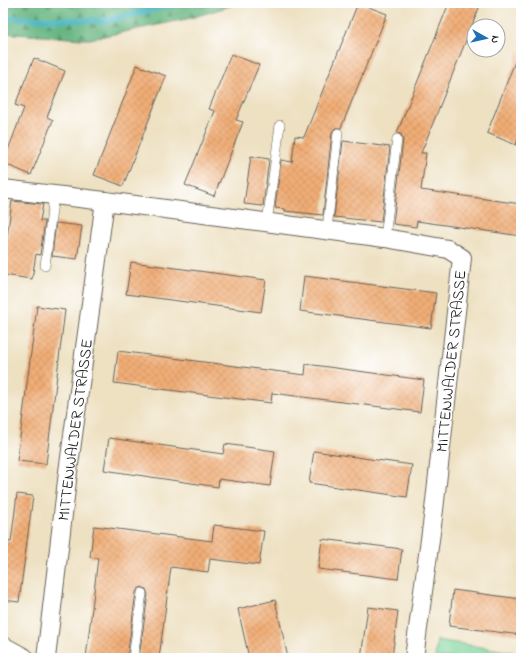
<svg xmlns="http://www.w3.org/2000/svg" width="524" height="661" font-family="'Indie Flower',sans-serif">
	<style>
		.forest { fill: url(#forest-firs); stroke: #40684e }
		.park { fill: #7cd397; stroke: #4c785a }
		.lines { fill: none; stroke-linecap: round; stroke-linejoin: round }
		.stream { stroke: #42b2bc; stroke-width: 6 }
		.building { fill: url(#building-cross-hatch) }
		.lane-casing { stroke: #666156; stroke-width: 10 }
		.street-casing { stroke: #666156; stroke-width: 20 }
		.lane { stroke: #fff; stroke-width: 9 }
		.street { stroke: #fff; stroke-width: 18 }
		.labels { text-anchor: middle; stroke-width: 3.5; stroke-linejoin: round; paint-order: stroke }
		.street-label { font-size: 16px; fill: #1c1c1c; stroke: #fff }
	</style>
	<defs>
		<pattern id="forest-firs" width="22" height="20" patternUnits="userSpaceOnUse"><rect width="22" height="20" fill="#65b580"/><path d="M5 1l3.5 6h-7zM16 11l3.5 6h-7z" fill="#529268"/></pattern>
		<pattern id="building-cross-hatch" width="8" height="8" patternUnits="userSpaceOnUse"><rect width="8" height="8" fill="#f1ad76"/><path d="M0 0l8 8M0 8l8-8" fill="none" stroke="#ce9466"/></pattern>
	</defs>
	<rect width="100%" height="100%" fill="#fff"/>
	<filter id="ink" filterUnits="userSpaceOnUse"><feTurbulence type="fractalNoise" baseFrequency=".025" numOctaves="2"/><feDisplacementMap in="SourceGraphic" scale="8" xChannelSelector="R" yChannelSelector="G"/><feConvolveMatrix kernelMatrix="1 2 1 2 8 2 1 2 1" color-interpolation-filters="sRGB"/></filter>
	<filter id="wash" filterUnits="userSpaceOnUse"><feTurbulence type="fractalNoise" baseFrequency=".012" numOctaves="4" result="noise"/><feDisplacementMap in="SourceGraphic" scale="16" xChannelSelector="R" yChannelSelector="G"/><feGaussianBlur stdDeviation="0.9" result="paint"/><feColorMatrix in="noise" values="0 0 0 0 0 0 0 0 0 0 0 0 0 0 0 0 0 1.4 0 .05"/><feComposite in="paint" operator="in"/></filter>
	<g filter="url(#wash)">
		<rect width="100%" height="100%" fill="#eee1c2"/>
		<polygon class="forest" points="3,3 240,3 191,18 90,39 82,39 3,33"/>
		<polygon class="park" points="437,640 513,652 513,658 435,658"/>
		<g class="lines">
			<polyline class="stream" points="3,16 15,18 105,21 180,3"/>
		</g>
		<g id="blocks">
			<g class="building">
				<polygon points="358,3 387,14 341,128 335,128 332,132 323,215 285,211 285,209 275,208 281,160 292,162 295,136 304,137"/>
				<polygon points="449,3 481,3 421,153 426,153 421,190 521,204 521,236 417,221 416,227 393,224 403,140 401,134 397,133"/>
				<polygon points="520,49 521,130 516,145 487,133"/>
				<polygon points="231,54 259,65 236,120 243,122 214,196 185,185 215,111 209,109"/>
				<polygon points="34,58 65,71 47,117 53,120 31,175 3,163 24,108 15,105"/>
				<polygon points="137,65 166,76 123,186 94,175"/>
				<polygon points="343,141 390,147 381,222 334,217"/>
				<polygon points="251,156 269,159 263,206 244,204"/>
				<polygon points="12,201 43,204 40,221 45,221 40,255 36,254 32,279 3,275 3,266"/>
				<polygon points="56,223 82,226 77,259 52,256"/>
				<polygon points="131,262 266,280 261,312 126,294"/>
				<polygon points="304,276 436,293 431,328 300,311"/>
				<polygon points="37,306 65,310 46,464 17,461"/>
				<polygon points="118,351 305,375 306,364 424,380 420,412 272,393 271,403 114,383"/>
				<polygon points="109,438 223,454 225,444 275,451 270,486 219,479 218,487 104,470"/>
				<polygon points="314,451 412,465 407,497 309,483"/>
				<polygon points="17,494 33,496 19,602 3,600 3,541 11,542"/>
				<polygon points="214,525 264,531 259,565 210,559 208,572 171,567 159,658 139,658 148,594 146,589 142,587 138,589 136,592 127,658 86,658 98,558 90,557 94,526 212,541"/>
				<polygon points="322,539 402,549 398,579 318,569"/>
				<polygon points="453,590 521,599 521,635 449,626"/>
				<polygon points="275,600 288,658 249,658 238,609"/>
				<polygon points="368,607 398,611 392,658 361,658"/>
			</g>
		</g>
	</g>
	<g filter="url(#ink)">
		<use href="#blocks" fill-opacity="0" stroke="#666156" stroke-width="1"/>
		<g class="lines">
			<defs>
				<g id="lane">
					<polyline points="267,223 280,125"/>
					<polyline points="327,229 338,133"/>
					<polyline points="385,238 397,139"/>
					<polyline points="45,266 54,194"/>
					<polyline points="133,658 142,593"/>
				</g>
				<g id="street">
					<polyline points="3,189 105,201"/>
					<polyline points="3,646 25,658"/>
					<path id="s1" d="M46,658l22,-186 37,-271 280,37 63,11 14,9 -28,252 -20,148"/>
				</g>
			</defs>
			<use href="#lane" class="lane-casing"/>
			<use href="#street" class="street-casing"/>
			<use href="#lane" class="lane"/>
			<use href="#street" class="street"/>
		</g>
	</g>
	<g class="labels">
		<g class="street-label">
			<text transform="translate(450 361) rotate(-84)" y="6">MITTENWALDER STRASSE</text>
			<text dy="6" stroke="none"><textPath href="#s1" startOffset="230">MITTENWALDER STRASSE</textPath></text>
		</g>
	</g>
	<rect width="524" height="661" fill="none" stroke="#fff" stroke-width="16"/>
	<g transform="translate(486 38) rotate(98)"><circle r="19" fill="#ffffff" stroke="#a4a4a4"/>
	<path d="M0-3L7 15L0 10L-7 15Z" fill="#1f6fb2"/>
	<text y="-6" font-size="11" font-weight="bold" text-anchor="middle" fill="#1c1c1c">N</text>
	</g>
</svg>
